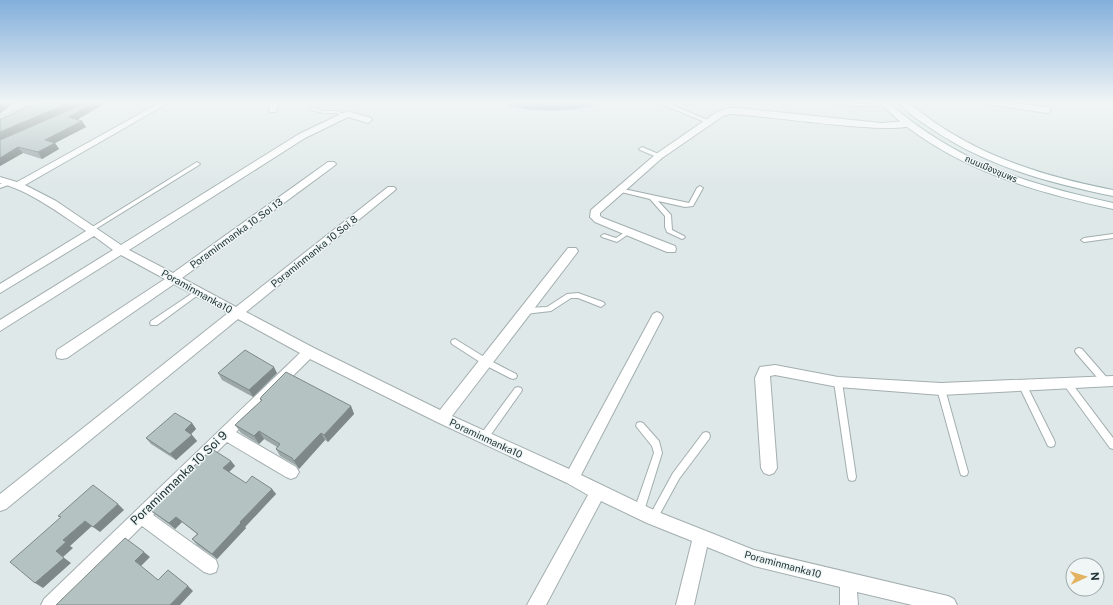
<svg xmlns="http://www.w3.org/2000/svg" width="1113" height="605" font-family="'Public Sans','Noto Sans Thai',sans-serif">
	<style>
		.lines { fill: none; stroke-linecap: round; stroke-linejoin: round }
		.river { fill: #8ba8c9; fill-rule: evenodd }
		.lane-casing { stroke: #a3aeaf; stroke-width: 2 }
		.street-casing { stroke: #a3aeaf; stroke-width: 2 }
		.secondary-casing { stroke: #9fb2b3; stroke-width: 2 }
		.lane { fill: #fff; fill-rule: evenodd }
		.street { fill: #fff; fill-rule: evenodd }
		.secondary { fill: #fff; fill-rule: evenodd }
		.wall { fill: #9ba8a7 }
		.shaded-wall { fill: #7e8888 }
		.building { fill: #b4c3c2; stroke: #7e8888 }
		.labels { text-anchor: middle; stroke-width: 3; stroke-linejoin: round; paint-order: stroke }
		.far-street-label { font-size: 9px; fill: #223437; stroke: #eff6f5 }
		.street-label { font-size: 10px; fill: #223437; stroke: #eff6f5 }
		.near-street-label { font-size: 12px; fill: #223437; stroke: #eff6f5 }
	</style>
	<rect width="100%" height="100%" fill="#dfe8e8"/>
	<g class="lines">
		<path class="river" d="M507,102h88l-2,4c-26,6 -58,6 -84,0z"/>
		<defs>
			<g id="lane">
				<polygon points="827,102 859,104 886,103 888,104 886,105 859,106 829,103"/>
				<polygon points="664,103 668,103 712,122 707,123 664,105"/>
				<polygon points="309,107 323,111 337,111 346,115 344,116 336,113 323,113 309,109"/>
				<polygon points="642,147 661,155 662,156 661,157 657,157 640,150 639,149"/>
				<polygon points="197,162 200,164 199,165 94,230 90,230 89,229"/>
				<polygon points="9,181 11,182 11,184 0,188 0,184"/>
				<polygon points="700,186 703,188 693,206 685,207 658,201 671,215 672,230 684,236 685,237 684,238 682,239 667,232 665,227 665,216 650,199 617,191 616,190 619,188 689,203 697,188"/>
				<polygon points="628,230 630,231 631,232 630,233 617,242 602,237 601,236 604,234 616,238"/>
				<polygon points="1113,234 1113,238 1084,242 1081,240 1084,238"/>
				<polygon points="197,290 199,290 202,292 157,325 151,325 150,323 151,321"/>
				<polygon points="578,293 603,302 605,304 601,307 578,298 571,298 551,311 525,314 521,311 525,308 547,307 567,294"/>
				<polygon points="455,339 489,360 516,374 517,376 516,378 513,379 510,378 483,364 452,344 451,342 452,340"/>
				<polygon points="1079,348 1082,349 1108,379 1109,381 1108,383 1105,384 1102,383 1076,353 1075,351 1076,349"/>
				<polygon points="838,379 841,380 842,382 856,477 855,480 852,481 849,480 848,477 834,382 835,380"/>
				<polygon points="1067,380 1070,381 1113,438 1113,449 1110,448 1064,385 1063,383 1064,381"/>
				<polygon points="1023,383 1026,384 1054,440 1055,443 1054,446 1051,447 1048,446 1019,386 1020,384"/>
				<polygon points="941,386 944,387 945,389 968,472 967,475 964,476 961,475 960,472 937,389 938,387"/>
				<polygon points="518,387 521,388 522,390 521,392 487,440 484,441 481,440 480,437 481,434 515,388"/>
				<polygon points="640,422 643,423 659,441 662,453 644,511 642,514 639,515 636,514 634,511 654,453 652,446 636,426 637,423"/>
				<polygon points="706,432 709,433 710,436 709,439 679,479 656,521 653,523 650,521 648,518 650,515 673,473 703,433"/>
			</g>
			<g id="street">
				<polygon points="33,102 42,102 33,111 0,123 0,117 27,107"/>
				<path d="M161,102h9l-145,83 31,16 65,44 178,-111 48,-23 24,7 1,2 -4,3 -20,-6 -43,21 -176,112 44,23 155,-111h6l2,2 -2,2 -152,112 54,29 152,-120h6l2,2 -2,2 -148,121 68,36 126,62 128,-162h8l2,3 -2,3 -124,162 117,53 84,-155 4,-2 4,2 2,3 -82,158 77,37 96,38 194,46 6,3 3,6h-45l-55,-13 1,13h-18v-18l-86,-21 -47,-19 -13,58h-18l16,-64 -45,-18 -46,-22 -55,104h-19l61,-110 -21,-12 -130,-61 -127,-63 -74,73 60,35 3,5 -3,5 -5,2 -5,-2 -59,-35 -74,73 63,45 2,6 -2,6 -6,2 -6,-2 -62,-46 -79,79h-22l3,-6 256,-246 -62,-34 -232,190 -6,2v-17l228,-181 -54,-29 -107,74 -5,1 -5,-1 -1,-4 1,-4 108,-71 -44,-24 -121,76v-11l113,-70 -19,-14 -94,57v-9l86,-53c-27,-18 -54,-39 -86,-48v-6l17,5z"/>
				<polygon points="270,102 278,102 276,112 270,112 269,110"/>
				<polygon points="982,102 1002,102 1047,107 1051,110 1047,113 986,104"/>
				<path d="M739,108l142,15 28,-2 4,3c-13,13 -155,-10 -183,-10l-7,2 -61,42 -62,55v3l3,2 72,28 1,3 -1,3h-8l-72,-30 -5,-5 1,-7 65,-56 61,-42 12,-4z"/>
				<polygon points="775,365 838,377 941,383 1113,376 1113,386 941,395 838,387 775,375 770,376 777,468 774,473 769,475 764,473 761,468 755,378 760,367"/>
			</g>
			<g id="secondary">
				<path d="M880,102h8c68,60 138,82 225,101v6c-69,-15 -138,-34 -196,-75 -13,-9 -27,-20 -37,-32z"/>
				<path d="M899,102h9c60,51 129,73 205,88v6c-64,-13 -127,-30 -181,-67 -12,-8 -25,-16 -33,-27z"/>
			</g>
		</defs>
		<use href="#lane" class="lane-casing"/>
		<use href="#street" class="street-casing"/>
		<use href="#secondary" class="secondary-casing"/>
		<use href="#lane" class="lane"/>
		<use href="#street" class="street"/>
		<use href="#secondary" class="secondary"/>
	</g>
	<g class="wall">
		<polygon points="41,102 87,102 1,140 104,104 78,119 86,127 55,143 59,149 42,159 23,153 0,166 0,119"/>
		<polygon points="218,373 277,373 253,397 222,380"/>
		<polygon points="260,399 351,406 354,414 328,442 325,440 299,469 297,466 280,456 276,449 277,447 264,439 259,444 241,433 235,425 261,401"/>
		<polygon points="192,423 196,429 191,434 197,441 176,460 151,444 146,438"/>
		<polygon points="231,461 235,466 229,472 246,483 272,489 276,494 245,527 246,528 217,559 197,545 192,539 197,534 182,522 175,529 156,515 150,510 185,478 183,476"/>
	</g>
	<g class="shaded-wall">
		<polygon points="4,102 14,102 0,114 0,105"/>
		<polygon points="71,102 87,102 0,140 0,132"/>
		<polygon points="95,102 111,102 104,104 73,122 69,117"/>
		<polygon points="82,121 86,127 55,143 59,149 42,159 38,152 45,140"/>
		<polygon points="18,147 23,153 0,166 0,158"/>
		<polygon points="274,367 277,373 253,397 249,390"/>
		<polygon points="351,406 354,414 328,442 324,435"/>
		<polygon points="192,423 196,429 189,436 185,430"/>
		<polygon points="259,431 264,439 259,444 254,436"/>
		<polygon points="321,433 325,440 299,469 294,461"/>
		<polygon points="192,435 197,441 176,460 170,454"/>
		<polygon points="231,461 235,466 228,473 223,468"/>
		<polygon points="272,489 276,494 245,527 246,528 217,559 212,554 240,522"/>
		<polygon points="118,504 124,510 100,532 93,527"/>
		<polygon points="176,517 182,522 175,529 169,523"/>
		<polygon points="85,521 92,526 70,546 73,548 63,557 71,563 43,588 35,583 63,540"/>
		<polygon points="144,552 150,557 141,566 135,561"/>
		<polygon points="188,586 193,591 180,605 170,605"/>
	</g>
	<g class="building">
		<polygon points="0,102 4,102 0,105"/>
		<polygon points="41,102 71,102 0,132 0,119"/>
		<polygon points="88,102 95,102 69,117 82,121 45,140 55,143 38,152 18,147 0,158 0,140"/>
		<polygon points="245,350 274,367 249,390 218,373"/>
		<polygon points="286,372 351,406 324,435 321,433 294,461 292,458 276,449 280,444 259,431 254,436 235,425 262,400 260,399 262,396"/>
		<polygon points="175,413 192,423 185,430 192,435 170,454 146,438"/>
		<polygon points="212,449 231,461 223,468 246,483 252,476 272,489 240,522 241,523 212,554 192,539 198,534 176,517 169,523 150,510 185,478 183,476"/>
		<polygon points="93,485 118,504 93,527 85,521 63,540 66,542 56,551 64,558 35,583 10,562 61,517 58,516"/>
		<polygon points="125,538 144,552 135,561 158,580 168,570 188,586 170,605 56,605"/>
	</g>
	<linearGradient id="sky" x2="0" y2="1"><stop stop-color="#83afdc"/><stop offset="0.55" stop-color="#f1f5f5"/><stop offset="1" stop-color="#f1f5f5" stop-opacity="0"/></linearGradient>
	<rect width="1113" height="186" fill="url(#sky)"/>
	<g class="labels">
		<g class="far-street-label">
			<text transform="translate(991 169) rotate(23)" y="3">ถนนเมืองชุมพร</text>
		</g>
		<g class="street-label">
			<text transform="translate(236 233) rotate(-36)" y="4">Poraminmanka 10 Soi 13</text>
			<text transform="translate(314 251) rotate(-39)" y="4">Poraminmanka 10 Soi 8</text>
			<text transform="translate(197 291) rotate(29)" y="4">Poraminmanka10</text>
			<text transform="translate(486 438) rotate(25)" y="4">Poraminmanka10</text>
			<text transform="translate(783 564) rotate(15)" y="4">Poraminmanka10</text>
		</g>
		<g class="near-street-label">
			<text transform="translate(179 478) rotate(-44)" y="4">Poraminmanka 10 Soi 9</text>
		</g>
	</g>
	<g transform="translate(1085 577) rotate(86)"><circle r="19" fill="#eff6f5" stroke="#9da8a9"/>
	<path d="M0-3L7 15L0 10L-7 15Z" fill="#e4b362"/>
	<text y="-6" font-size="11" font-weight="bold" text-anchor="middle" fill="#223437">N</text>
	</g>
</svg>
